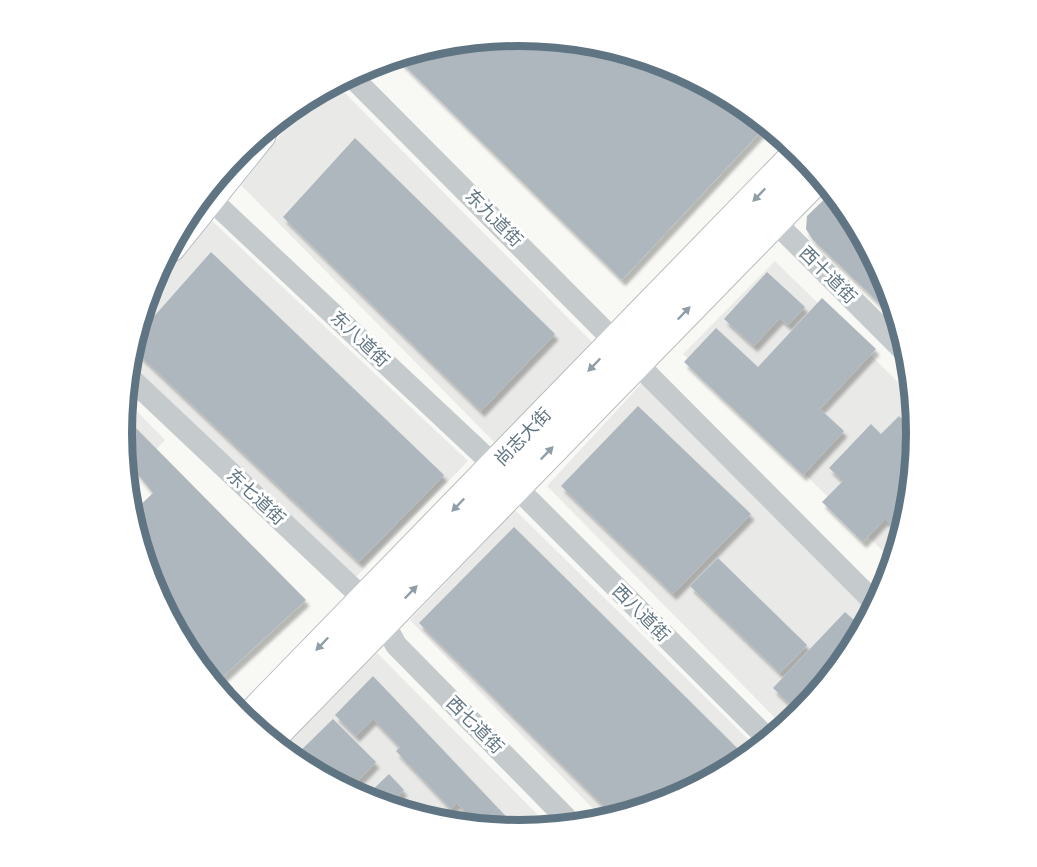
<svg xmlns="http://www.w3.org/2000/svg" width="1037" height="867" font-family="'Source Sans 3','Noto Sans SC',sans-serif">
	<style>
		.built { fill: #e9eae8 }
		.building { fill: #aeb7bd; filter: url(#shadow) }
		.lines { fill: none; stroke-linecap: round; stroke-linejoin: round }
		.secondary-casing { stroke: #b7bdc2; stroke-width: 34 }
		.primary-casing { stroke: #b8bdc0; stroke-width: 35 }
		.street { stroke: #c5cacd; stroke-width: 22 }
		.secondary { stroke: #fff; stroke-width: 32 }
		.primary { stroke: #fff; stroke-width: 33 }
		.oneway { fill: #909ea8 }
		.labels { text-anchor: middle; stroke-width: 6; stroke-linejoin: round; paint-order: stroke }
		.street-label { font-size: 18px; fill: #607583; stroke: #fff }
		.rim { fill: none; stroke: #607583; stroke-width: 8 }
	</style>
	<defs>
		<filter id="shadow"><feDropShadow dx="3.5" dy="6" stdDeviation="1.5" flood-color="#0004"/></filter>
	</defs>
	<rect width="100%" height="100%" fill="#f8f8f4"/>
	<g class="built">
		<polygon points="335,83 593,343 496,444 241,185 312,95"/>
		<polygon points="209,218 468,461 351,582 128,360 145,301"/>
		<polygon points="775,261 912,396 916,434 908,511 893,561 683,354"/>
		<polygon points="642,383 872,612 849,655 799,715 784,727 547,486"/>
		<polygon points="124,398 165,440 126,481 121,433"/>
		<polygon points="515,510 758,749 739,764 670,801 605,821 410,620"/>
		<polygon points="377,653 551,828 518,831 441,823 366,801 297,764 279,749"/>
	</g>
	<g class="building">
		<polygon points="518,36 596,44 671,66 740,103 767,125 622,280 396,57 441,44"/>
		<polygon points="355,138 555,334 481,411 283,217"/>
		<polygon points="832,192 849,213 864,241 866,257 871,253 886,282 898,321 813,240 806,229 807,216"/>
		<polygon points="211,252 444,475 359,562 131,347 134,339"/>
		<polygon points="767,272 805,307 788,325 780,318 754,346 724,319"/>
		<polygon points="822,298 876,349 820,409 844,431 803,475 684,362 716,328 758,367"/>
		<polygon points="638,406 751,514 673,594 561,486"/>
		<polygon points="123,415 306,600 216,683 187,653 151,585 130,515 153,493 128,462 124,465 121,433"/>
		<polygon points="899,416 916,432 908,511 901,535 885,519 863,542 822,502 843,481 829,468 871,424 881,434"/>
		<polygon points="514,527 720,731 747,758 739,764 670,801 615,817 419,623"/>
		<polygon points="718,558 807,645 780,673 690,586"/>
		<polygon points="845,612 863,628 849,655 800,714 773,688"/>
		<polygon points="373,676 498,808 478,826 457,803 451,809 396,751 400,747 373,719 356,736 335,715"/>
		<polygon points="333,719 376,762 353,786 364,798 389,774 404,790 386,807 366,801 292,759"/>
		<polygon points="413,806 425,819 406,813"/>
		<polygon points="498,808 520,831 479,827"/>
	</g>
	<g class="lines">
		<defs>
			<polyline id="secondary" points="170,246 260,134"/>
			<g id="primary">
				<polyline points="247,722 800,153"/>
				<polyline points="268,739 818,175"/>
			</g>
		</defs>
		<use href="#secondary" class="secondary-casing"/>
		<use href="#primary" class="primary-casing"/>
		<g class="street">
			<polyline points="350,75 876,604"/>
			<polyline points="204,193 495,466 769,740"/>
			<polyline points="774,221 908,355"/>
			<polyline points="127,375 365,600 383,621 396,645 574,826"/>
		</g>
		<use href="#secondary" class="secondary"/>
		<use href="#primary" class="primary"/>
	</g>
	<defs><path id="oneway-solid" d="M-6-.8H1V-3.2L6.5 0L1 3.2V.8H-6Z" transform="scale(1.5)"/></defs>
	<g class="oneway">
		<use href="#oneway-solid" transform="translate(759 195) rotate(134)"/>
		<use href="#oneway-solid" transform="translate(684 313) rotate(-46)"/>
		<use href="#oneway-solid" transform="translate(594 365) rotate(134)"/>
		<use href="#oneway-solid" transform="translate(547 453) rotate(-46)"/>
		<use href="#oneway-solid" transform="translate(458 505) rotate(134)"/>
		<use href="#oneway-solid" transform="translate(411 592) rotate(-46)"/>
		<use href="#oneway-solid" transform="translate(322 644) rotate(134)"/>
	</g>
	<g class="labels">
		<g class="street-label">
			<text transform="translate(494 218) rotate(45)" y="6">东九道街</text>
			<text transform="translate(828 275) rotate(45)" y="6">西十道街</text>
			<text transform="translate(360 339) rotate(43)" y="6">东八道街</text>
			<text transform="translate(523 437) rotate(-46)" y="6">尚志大街</text>
			<text transform="translate(256 497) rotate(43)" y="6">东七道街</text>
			<text transform="translate(641 613) rotate(45)" y="6">西八道街</text>
			<text transform="translate(475 725) rotate(45)" y="6">西七道街</text>
		</g>
	</g>
	<path d="M0 0H1037V867H0ZM132 433a387 387 0 1 1 774 0a387 387 0 1 1-774 0Z" fill="#fff" fill-rule="evenodd"/>
	<path class="rim" d="M132 433a387 387 0 1 1 774 0a387 387 0 1 1-774 0Z"/>
</svg>
